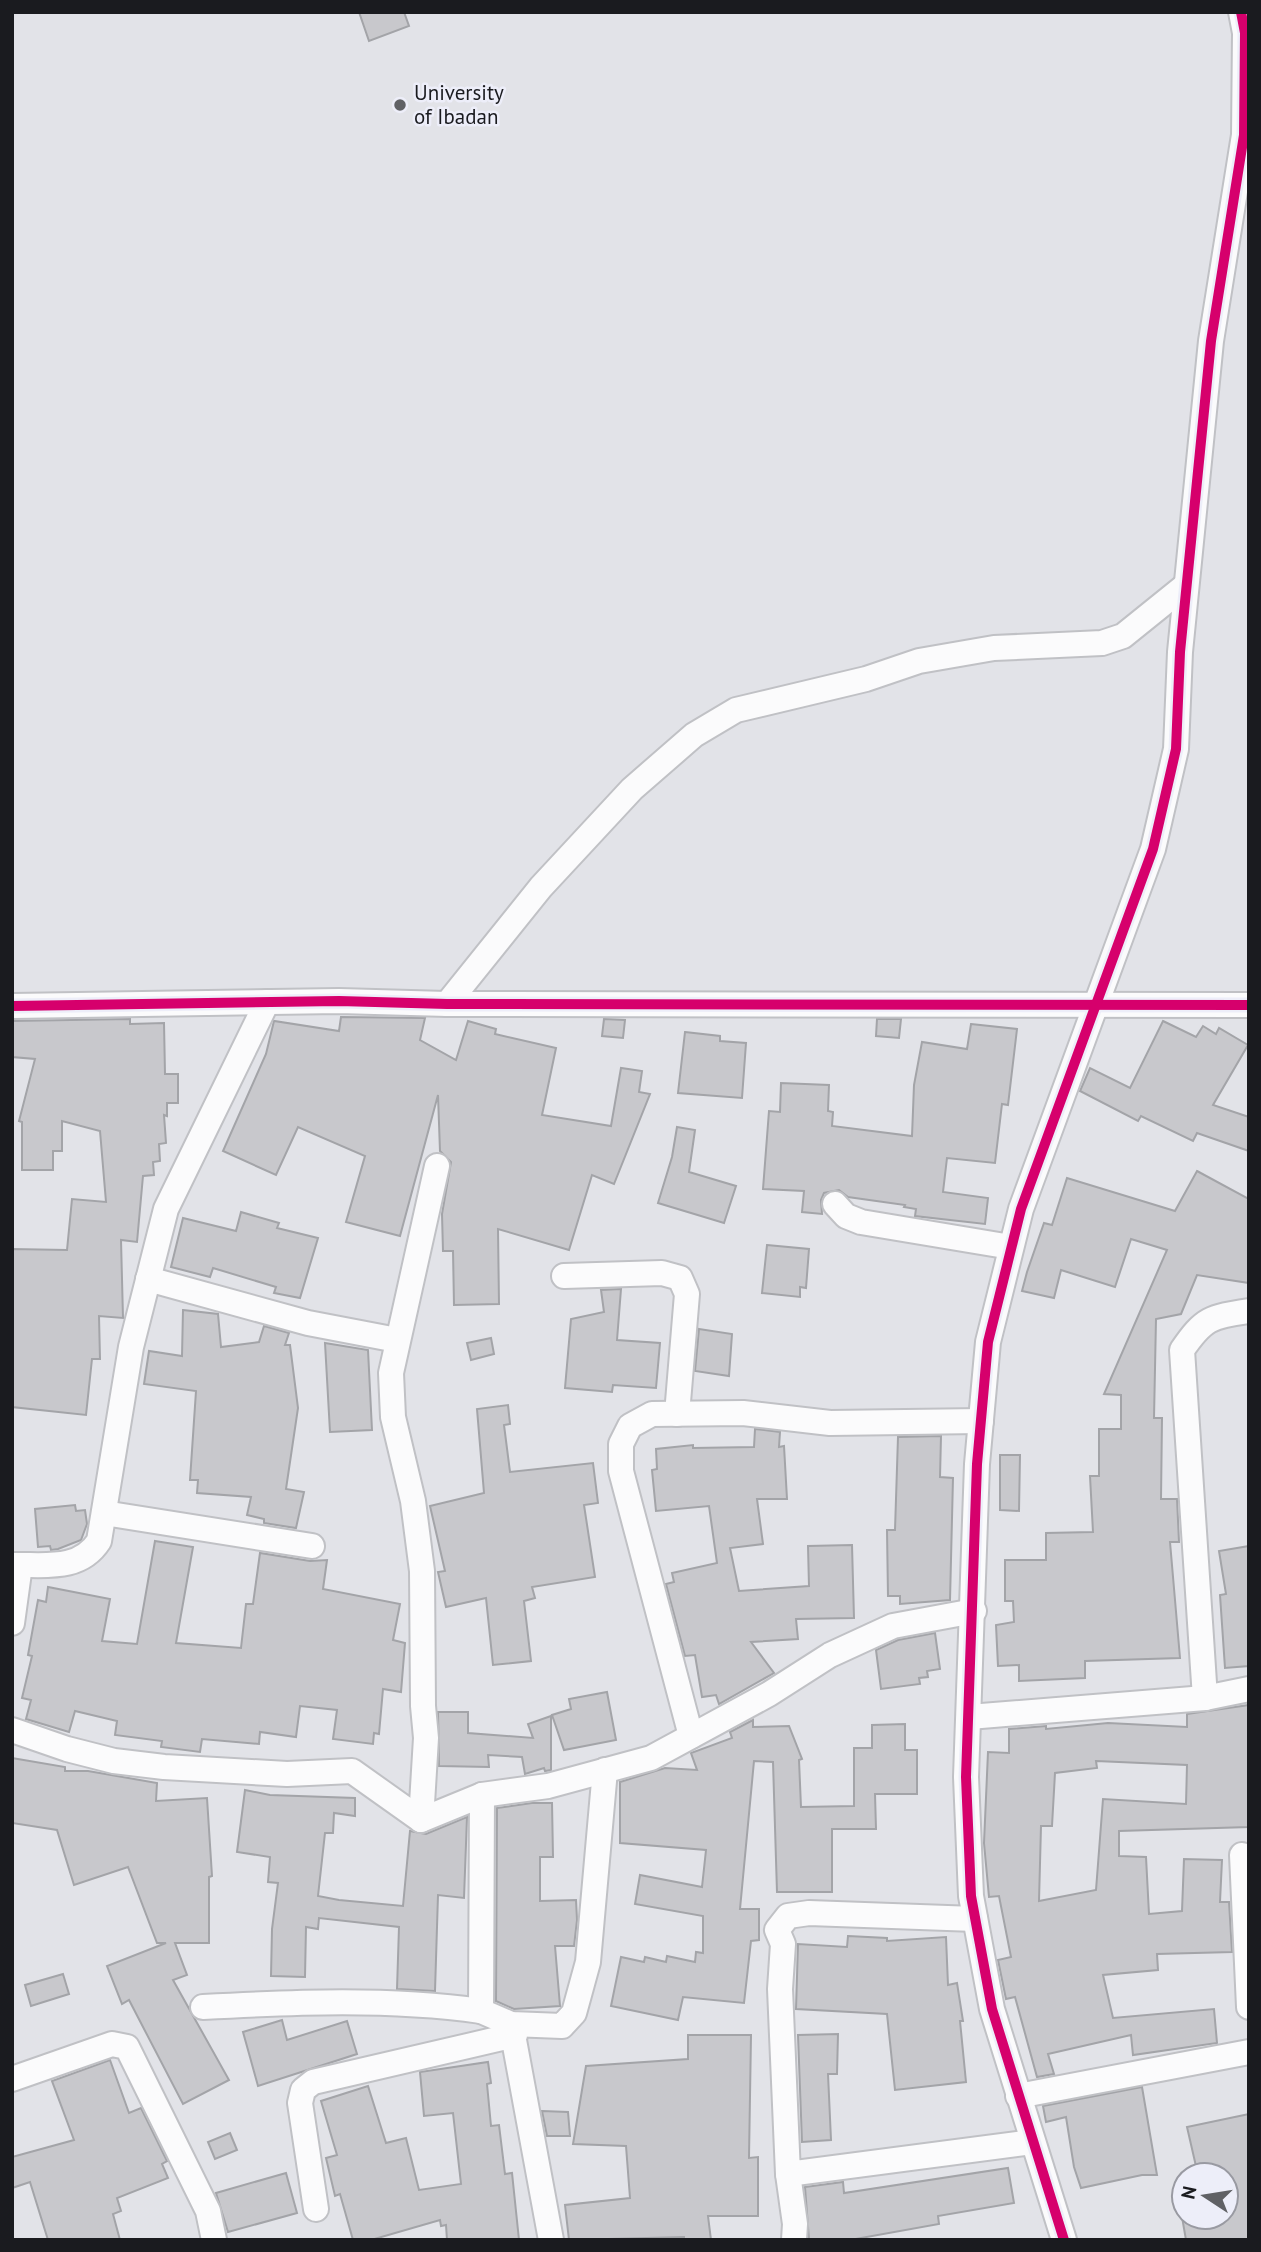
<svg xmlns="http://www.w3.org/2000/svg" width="1261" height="2252" font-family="'PT Sans',sans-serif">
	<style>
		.building { fill: #c8c8cc; stroke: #a3a4a8; stroke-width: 2; fill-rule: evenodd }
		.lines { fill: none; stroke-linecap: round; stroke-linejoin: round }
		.minor-casing { stroke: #c0c1c5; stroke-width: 28 }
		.minor { stroke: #fbfbfc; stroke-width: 24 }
		.cycleway-casing { stroke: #edeef9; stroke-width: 15 }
		.cycleway { stroke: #d6006c; stroke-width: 10 }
		.poi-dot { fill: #606165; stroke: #edeef9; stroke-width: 2.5 }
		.labels { text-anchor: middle; stroke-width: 5; stroke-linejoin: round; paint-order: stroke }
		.poi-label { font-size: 21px; fill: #1a1b1f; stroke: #edeef9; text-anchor: start }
	</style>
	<rect width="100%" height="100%" fill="#e2e3e8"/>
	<g class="building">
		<polygon points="359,12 404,12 409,26 369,41"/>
		<polygon points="341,1017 425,1018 420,1040 456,1060 468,1021 496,1029 495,1034 556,1048 542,1115 611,1126 621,1068 642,1071 639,1092 650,1094 614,1184 592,1175 569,1250 498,1229 499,1304 454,1305 453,1251 443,1251 442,1214 451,1162 440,1151 438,1095 400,1236 346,1222 365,1156 298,1127 276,1175 223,1151 266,1054 274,1021 339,1031"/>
		<polygon points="130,1019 130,1024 164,1023 165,1074 178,1074 178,1103 167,1103 167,1116 164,1115 166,1143 159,1144 160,1161 153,1162 154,1175 143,1176 137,1242 121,1240 123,1318 99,1316 100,1359 92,1359 86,1415 12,1407 12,1249 67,1250 72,1199 106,1202 100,1131 62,1121 62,1151 53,1151 53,1170 22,1170 22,1122 19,1121 35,1059 12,1057 12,1021"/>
		<polygon points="604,1019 625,1020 623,1038 602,1036"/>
		<polygon points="877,1019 901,1019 899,1038 876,1036"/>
		<polygon points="1163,1021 1196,1037 1203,1026 1216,1034 1219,1028 1248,1045 1213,1105 1249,1117 1249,1151 1197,1133 1193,1141 1141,1116 1138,1121 1080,1091 1090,1068 1130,1088"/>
		<polygon points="971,1024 1017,1029 1008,1105 1002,1104 995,1163 947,1158 943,1192 988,1198 985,1224 915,1216 916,1209 904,1207 905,1205 848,1197 839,1190 824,1193 821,1200 822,1214 802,1212 804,1191 763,1189 769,1111 780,1112 781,1083 829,1085 828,1111 833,1112 832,1126 912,1136 914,1085 922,1042 967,1049"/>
		<polygon points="685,1032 720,1036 720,1041 746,1043 742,1098 678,1093"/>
		<polygon points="677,1127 695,1130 689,1172 736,1186 724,1223 658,1203 672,1157"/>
		<polygon points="1197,1171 1249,1199 1249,1283 1197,1275 1181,1314 1156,1319 1154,1418 1162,1418 1161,1499 1177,1499 1179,1542 1170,1542 1180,1658 1085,1661 1085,1678 1019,1681 1019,1665 998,1666 996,1625 1014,1622 1013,1601 1005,1601 1005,1560 1046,1560 1046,1533 1093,1532 1090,1476 1099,1476 1099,1429 1121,1429 1121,1395 1104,1394 1167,1250 1131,1239 1115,1287 1061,1270 1054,1298 1022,1291 1027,1272 1044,1223 1052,1225 1067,1178 1175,1211"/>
		<polygon points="241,1212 279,1223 277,1228 318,1238 300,1298 274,1293 276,1287 213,1268 210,1277 171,1267 183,1218 236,1231"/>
		<polygon points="767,1245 809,1249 806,1288 800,1287 800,1297 762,1293"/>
		<polygon points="621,1289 617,1340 660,1343 656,1388 613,1385 612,1392 565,1388 571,1319 604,1312 601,1290"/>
		<polygon points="183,1310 218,1314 221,1347 259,1342 264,1326 289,1333 285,1345 290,1345 298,1408 286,1489 304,1492 296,1528 264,1523 264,1519 247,1515 251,1497 197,1493 198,1480 190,1480 196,1391 144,1384 149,1351 182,1356"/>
		<polygon points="699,1329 732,1334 729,1376 695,1371"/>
		<polygon points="491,1338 494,1354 471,1360 467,1343"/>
		<polygon points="325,1343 368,1350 372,1430 330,1432"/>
		<polygon points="508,1405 510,1424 504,1425 510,1472 593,1463 598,1503 584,1505 595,1577 532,1587 535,1598 524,1601 531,1661 493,1665 486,1598 446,1607 438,1572 445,1571 430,1506 484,1493 477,1409"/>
		<polygon points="755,1429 780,1432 779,1447 784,1446 787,1499 757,1499 763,1544 730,1548 739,1591 809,1586 808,1546 852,1545 854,1618 796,1619 798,1639 751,1642 774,1673 719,1704 716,1695 702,1697 695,1655 685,1656 666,1584 674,1582 672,1573 717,1563 709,1506 656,1511 652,1470 657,1469 656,1449 693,1445 693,1448 754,1447"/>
		<polygon points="941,1436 940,1477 953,1478 950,1600 900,1604 900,1596 888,1596 887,1530 895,1530 898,1437"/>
		<polygon points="1000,1455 1020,1455 1019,1511 1000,1510"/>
		<polygon points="75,1505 76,1511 85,1510 87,1524 81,1540 58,1549 51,1550 50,1546 38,1547 35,1509"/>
		<polygon points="155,1541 193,1547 176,1643 241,1648 246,1604 253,1604 260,1553 310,1561 327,1560 323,1589 400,1604 393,1640 405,1643 401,1692 383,1689 379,1734 374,1733 373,1744 333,1739 337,1710 300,1706 296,1737 260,1732 259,1744 202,1739 200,1752 161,1747 162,1741 115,1735 117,1721 75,1711 69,1732 26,1719 31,1700 22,1698 32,1656 28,1655 38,1600 46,1602 48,1587 110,1599 102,1641 137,1644"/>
		<polygon points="1249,1546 1249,1666 1225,1668 1220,1595 1226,1594 1219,1551"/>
		<polygon points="935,1633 940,1669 927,1671 928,1677 919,1678 920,1684 881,1689 876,1650 898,1640"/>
		<polygon points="607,1692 616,1740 564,1750 552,1715 571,1709 569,1699"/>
		<path d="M1249,1705v122l-130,4v25l27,1 3,57 33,-3 2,-52 38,1 -2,42h9l3,50 -75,2 1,16 -55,5 10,43 101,-9 3,34 -84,12 -2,-20 -83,19 6,20 -17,3 -22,-80 -9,2 -8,-39 13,-3 -12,-61 -10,1 -5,-54 4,-91 21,1v-24l37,-3v3l62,-6 79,4v-13zM1096,1761l91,4 -1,39 -83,-5 -7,91 -57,11 2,-75h11l3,-53 42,-5z"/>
		<polygon points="438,1712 468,1712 468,1733 533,1738 528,1724 551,1716 551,1770 545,1771 544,1768 525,1774 522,1757 488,1755 489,1767 439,1766"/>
		<polygon points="753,1720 753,1727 789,1726 802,1759 799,1760 801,1807 854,1806 854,1748 872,1748 872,1725 905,1724 905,1750 917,1750 917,1794 875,1794 876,1829 832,1829 832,1892 777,1892 773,1762 754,1761 740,1909 759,1909 759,1940 751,1941 744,2003 683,1997 678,2020 611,2006 621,1957 644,1962 645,1957 666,1962 667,1956 695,1962 696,1952 703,1953 703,1916 635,1904 640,1875 702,1887 706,1850 620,1843 620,1782 665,1768 697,1770 691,1753 732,1738 730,1732"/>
		<polygon points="12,1758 65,1767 65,1771 88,1771 157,1783 156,1801 207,1798 212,1876 209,1877 209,1943 175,1943 187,1975 173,1980 229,2080 183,2104 129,2000 122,2004 107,1966 166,1943 157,1943 128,1867 74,1885 57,1830 12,1823"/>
		<polygon points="245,1790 270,1795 355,1798 355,1816 334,1813 333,1833 325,1833 318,1896 339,1900 403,1906 410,1831 426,1834 467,1817 464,1898 438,1895 435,1991 397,1989 399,1927 319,1918 318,1929 306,1927 305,1977 271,1976 272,1929 278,1883 268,1882 270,1857 237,1852"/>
		<polygon points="532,1803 552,1803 553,1857 540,1857 540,1901 576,1900 577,1920 574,1946 555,1946 560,2006 514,2009 496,2001 497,1808"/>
		<polygon points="848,1936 887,1938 887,1941 946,1937 948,1985 957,1983 963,2021 960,2021 966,2082 895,2090 887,2014 796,2009 798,1944 847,1947"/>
		<polygon points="63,1974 69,1994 31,2006 25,1985"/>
		<polygon points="282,2020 287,2040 347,2021 357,2054 258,2086 243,2032"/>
		<polygon points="838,2034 837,2074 828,2074 831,2140 802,2142 798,2035"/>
		<polygon points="688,2035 751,2035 749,2158 758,2157 758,2216 708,2216 711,2240 684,2240 684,2237 569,2240 565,2205 630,2198 626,2146 573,2144 586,2066 688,2059"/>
		<polygon points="110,2060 129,2113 141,2108 167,2161 162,2164 168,2178 117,2198 121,2211 113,2214 120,2240 48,2240 30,2182 12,2188 12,2157 74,2140 52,2081"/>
		<polygon points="488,2062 491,2083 487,2084 491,2126 499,2125 505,2174 512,2173 519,2240 447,2240 446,2225 441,2226 440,2220 371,2240 353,2240 340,2194 335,2196 326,2158 337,2155 321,2101 368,2086 386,2143 406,2138 419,2190 461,2184 453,2113 424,2116 420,2072"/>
		<polygon points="1142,2087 1157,2175 1142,2175 1081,2188 1074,2167 1066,2117 1046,2122 1043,2106"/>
		<polygon points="542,2111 568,2112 570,2136 547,2136"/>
		<polygon points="1249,2114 1249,2240 1186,2240 1182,2217 1226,2217 1226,2175 1198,2175 1187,2127"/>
		<polygon points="230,2133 237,2150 215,2159 208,2142"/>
		<polygon points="1008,2168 1014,2203 938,2216 939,2224 850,2240 809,2240 805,2187 843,2182 844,2193"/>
		<polygon points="286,2173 297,2213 228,2232 216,2193"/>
	</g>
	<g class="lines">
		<defs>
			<g id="minor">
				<polyline points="447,1004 541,887 632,789 694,735 736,710 866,679 919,661 994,648 1102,643 1123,636 1185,586"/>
				<polyline points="12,1006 339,1001 447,1004 1249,1005"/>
				<polyline points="835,1204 846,1216 861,1222 1011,1247"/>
				<polyline points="564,1276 662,1273 680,1278 687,1294 677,1414"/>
				<polyline points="148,1279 308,1323 397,1340"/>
				<polyline points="104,1513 312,1546"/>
				<path d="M12,1565c31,-1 67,7 87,-24l32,-194 35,-138 101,-207"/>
				<polyline points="12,1623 20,1565"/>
				<path d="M1205,1698l-23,-348c22,-32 28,-33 67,-39"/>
				<polyline points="969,1717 1205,1698 1249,1689"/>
				<polyline points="12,1730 67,1749 114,1761 164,1767 287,1774 352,1771 421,1820 482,1795 548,1786 651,1758 769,1694 830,1655 893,1626 974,1611"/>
				<polyline points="691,1736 621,1471 621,1444 630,1426 652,1414 743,1413 830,1423 981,1421"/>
				<polyline points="482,1795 481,2011 511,2024 562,2026 574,2013 588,1962 605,1770"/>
				<polyline points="421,1820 426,1738 423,1706 422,1571 413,1501 393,1417 391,1373 437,1166"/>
				<polyline points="1242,1855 1249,2007"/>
				<polyline points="975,1919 809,1913 788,1916 777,1930 783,1944 780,1989 788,2174 1032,2142"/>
				<path d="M203,2007c93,-5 186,-9 278,4"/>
				<polyline points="511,2024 551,2240"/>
				<polyline points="12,2079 112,2044 127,2047 208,2211 214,2240"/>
				<polyline points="1018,2096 1249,2052"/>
				<polyline points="788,2174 795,2224 794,2240"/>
				<polyline points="316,2209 300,2103 303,2090 313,2082 515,2035"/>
				<polyline points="1064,2240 992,2009 971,1896 966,1777 977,1464 988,1342 1021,1209 1153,849 1176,749 1180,652 1211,341 1244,135 1245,33 1241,12"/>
			</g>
		</defs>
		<use href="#minor" class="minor-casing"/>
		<use href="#minor" class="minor"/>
		<defs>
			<g id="cycleway">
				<polyline points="12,1006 339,1001 447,1004 1249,1005"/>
				<polyline points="1064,2240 992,2009 971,1896 966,1777 977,1464 988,1342 1021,1209 1153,849 1176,749 1180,652 1211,341 1244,135 1245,33 1241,12"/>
			</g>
		</defs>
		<use href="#cycleway" class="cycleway-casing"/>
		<use href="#cycleway" class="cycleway"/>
	</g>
	<circle class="poi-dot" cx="400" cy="105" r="7"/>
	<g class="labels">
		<g class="poi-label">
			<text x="414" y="100">University<tspan x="414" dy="24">of Ibadan</tspan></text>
		</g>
	</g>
	<rect width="1261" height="2252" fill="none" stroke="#1a1b1f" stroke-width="28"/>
	<g transform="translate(1205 2196) rotate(282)"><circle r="33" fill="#edeef9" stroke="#999aa2" stroke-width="2"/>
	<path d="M0-5L12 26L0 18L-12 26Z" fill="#606165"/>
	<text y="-10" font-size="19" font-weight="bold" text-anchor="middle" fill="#1a1b1f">N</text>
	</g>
</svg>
